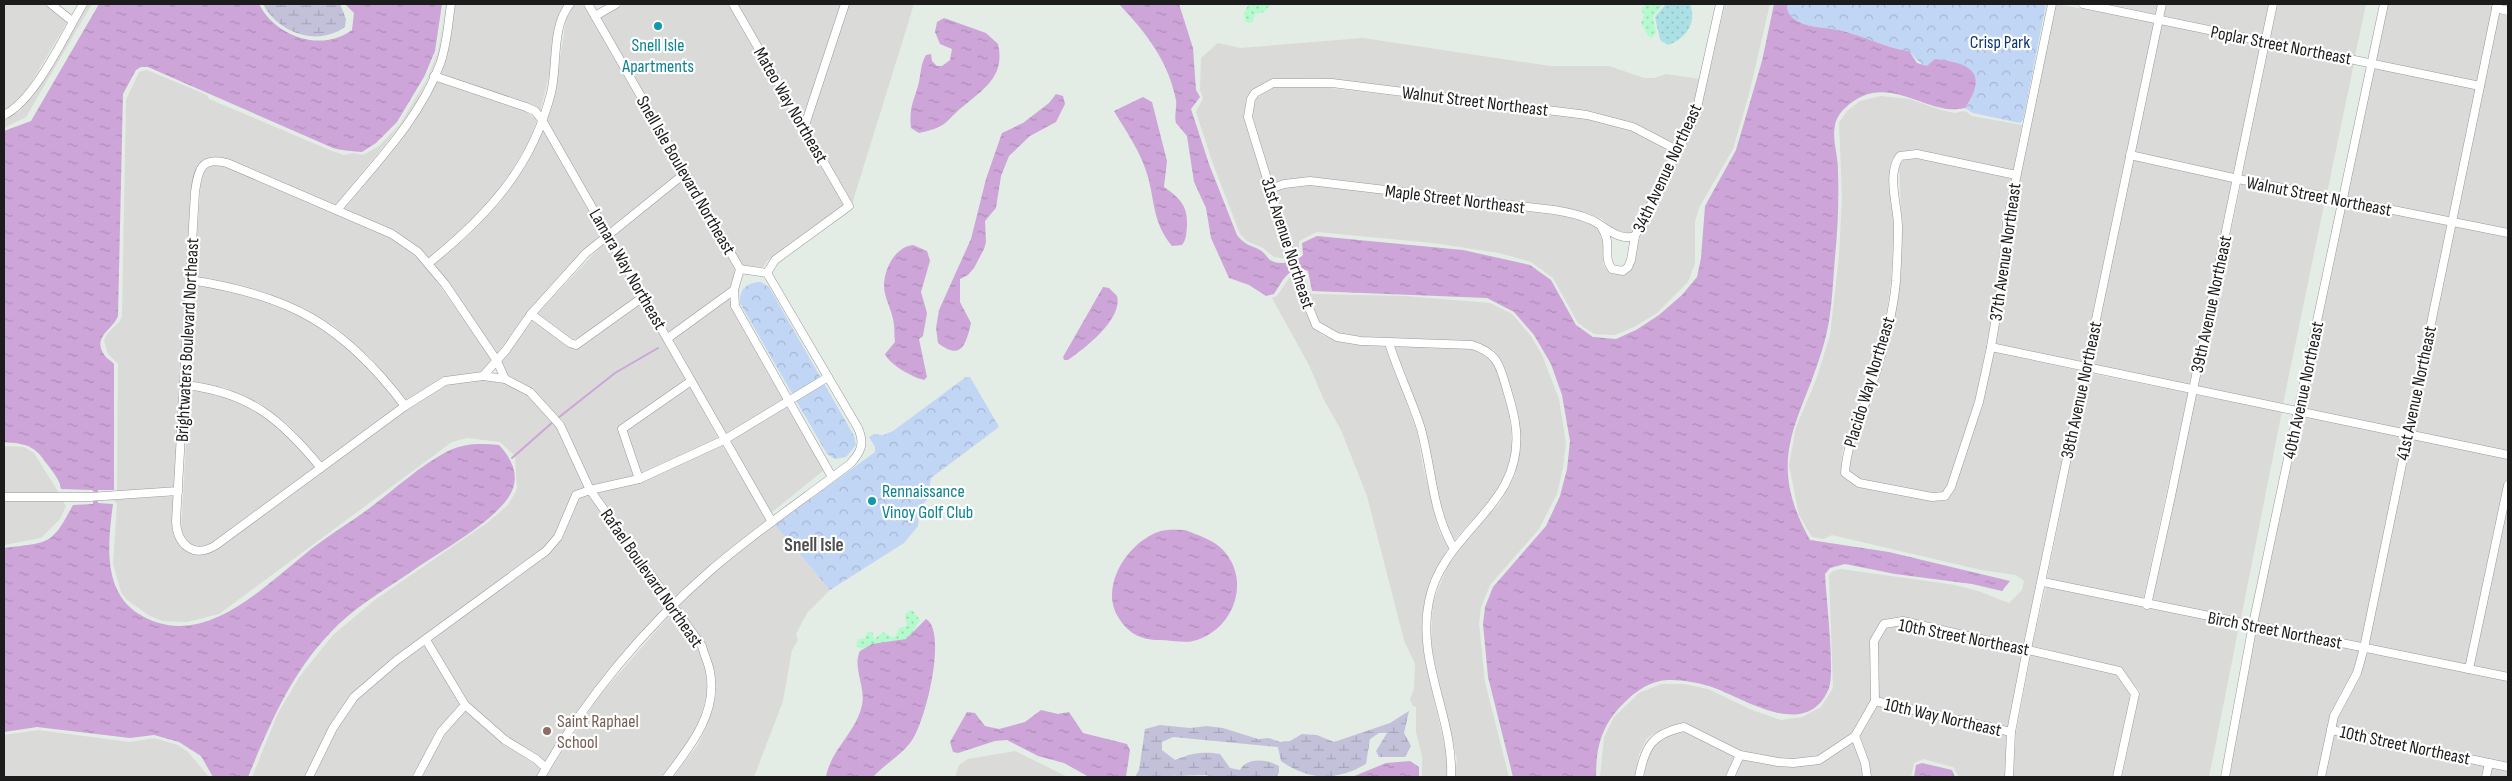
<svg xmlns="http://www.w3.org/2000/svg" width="2512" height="781" font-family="'Sofia Sans Condensed',sans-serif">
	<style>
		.residential { fill: #dadad9 }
		.grass { fill: url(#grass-dots) }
		.wetland { fill: url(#wetland-marsh) }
		.sand { fill: url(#sand-dots) }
		.park { fill: url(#park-crowns) }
		.water { fill: url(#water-ripples) }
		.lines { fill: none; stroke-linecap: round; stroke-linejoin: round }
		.stream { stroke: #cda5d8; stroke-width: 2 }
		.minor-casing { stroke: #999; stroke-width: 9 }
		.minor { stroke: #fff; stroke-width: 8 }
		.culture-dot { fill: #0f9aa8; stroke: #fff; stroke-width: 2 }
		.education-dot { fill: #8d6e63; stroke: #fff; stroke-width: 2 }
		.labels { text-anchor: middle; stroke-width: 4.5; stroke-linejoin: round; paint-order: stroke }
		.park-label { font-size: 18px; fill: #123673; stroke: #fff }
		.culture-label { font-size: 18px; fill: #0d838f; stroke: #fff }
		.street-label { font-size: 18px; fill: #1c1c1c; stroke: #fff }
		.education-label { font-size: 18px; fill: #785e54; stroke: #fff; text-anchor: start }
		.neighbourhood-label { font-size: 19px; font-weight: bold; fill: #4f4f4f; stroke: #fff }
	</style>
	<defs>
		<pattern id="grass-dots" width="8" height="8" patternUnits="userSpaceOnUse" patternTransform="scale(1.25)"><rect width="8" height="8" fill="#abe1e5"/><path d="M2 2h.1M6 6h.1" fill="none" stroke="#93c0c4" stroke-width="1.8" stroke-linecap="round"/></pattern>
		<pattern id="wetland-marsh" width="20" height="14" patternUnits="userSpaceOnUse" patternTransform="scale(1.25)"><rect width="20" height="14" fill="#c3c1da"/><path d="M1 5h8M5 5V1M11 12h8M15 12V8" fill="none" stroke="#a7a5ba"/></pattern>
		<pattern id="sand-dots" width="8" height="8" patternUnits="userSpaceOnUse" patternTransform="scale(1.25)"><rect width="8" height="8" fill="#b4facc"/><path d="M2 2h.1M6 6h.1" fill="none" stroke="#9ad6af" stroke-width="1.8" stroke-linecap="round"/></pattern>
		<pattern id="park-crowns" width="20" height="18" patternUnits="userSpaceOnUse" patternTransform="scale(1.25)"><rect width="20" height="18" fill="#c1d5f5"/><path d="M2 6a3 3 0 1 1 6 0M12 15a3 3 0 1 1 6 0" fill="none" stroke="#a5b6d1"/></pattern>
		<pattern id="water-ripples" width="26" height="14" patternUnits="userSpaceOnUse" patternTransform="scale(1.25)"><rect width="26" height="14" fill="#cda5d8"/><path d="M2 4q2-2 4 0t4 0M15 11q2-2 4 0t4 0" fill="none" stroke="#af8db9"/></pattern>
	</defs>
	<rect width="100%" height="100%" fill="#e3ede5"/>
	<g class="residential">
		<polygon points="4,4 45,4 67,22 27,90 13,106 4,111"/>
		<polygon points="87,4 92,4 26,117 4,128 4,119 19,112 35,94"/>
		<polygon points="446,4 439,53 430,75 416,102 404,121 336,205 221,158 205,159 196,167 191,191 174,488 117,492 118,364 108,354 104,341 106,335 120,321 122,316 126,100 139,72 147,70 207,95 209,99 332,151 344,155 353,153 363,155 379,146 400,124 427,79 438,52"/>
		<polygon points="455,4 564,4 558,17 550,71 540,112 527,103 440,74 447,55"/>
		<polygon points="574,4 583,4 679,173 608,229 546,119 555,93 566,19"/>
		<polygon points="624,4 728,4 799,130 844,205 767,261 763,267 742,265 600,17"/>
		<polygon points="738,4 841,4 803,118"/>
		<polygon points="849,4 914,4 852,204 808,128"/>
		<polygon points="1725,4 1770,4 1749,94 1733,149 1700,206 1695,221 1695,263 1688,282 1657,313 1634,327 1615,335 1594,334 1578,323 1553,278 1531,262 1499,253 1433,243 1317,232 1299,241 1299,254 1295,257 1275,191 1285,187 1310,184 1579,218 1597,226 1604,238 1603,264 1608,271 1615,274 1626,274 1632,269 1640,236 1699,118"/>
		<polygon points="2056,4 2154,22 2082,364 1996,345 2006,282 2011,222"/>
		<polygon points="2101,4 2158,4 2156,15"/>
		<polygon points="2166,4 2269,4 2262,38 2164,17"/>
		<polygon points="2278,4 2366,4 2355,56 2270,39"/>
		<polygon points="2384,4 2508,4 2508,777 2225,777"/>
		<polygon points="2162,24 2260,45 2234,175 2135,152"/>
		<polygon points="1363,38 1550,66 1609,66 1644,78 1655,78 1666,74 1700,79 1691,116 1677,146 1634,124 1587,111 1332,80 1313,78 1265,82 1247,97 1244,117 1288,259 1274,257 1263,248 1247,241 1240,234 1213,164 1196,112 1203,98 1200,90 1201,58 1218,43 1240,48"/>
		<polygon points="2269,46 2354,63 2327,193 2242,176"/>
		<polygon points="436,81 524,110 537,120 529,141 506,181 476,217 429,258 395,231 344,209 411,125"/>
		<polygon points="1313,86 1586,118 1632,131 1673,153 1632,233 1627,235 1613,229 1602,219 1580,211 1555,206 1311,177 1283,180 1273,184 1252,117 1254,100 1274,87"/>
		<polygon points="1881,96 1910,99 1941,110 1955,113 1965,111 1972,116 2022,125 2013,171 1897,154 1892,161 1890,178 1894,228 1891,281 1884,331 1867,385 1842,452 1841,472 1848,481 1858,487 1931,501 1947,501 1955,488 1983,404 1994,352 2081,371 2024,644 1904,617 1886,619 1880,622 1870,641 1871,700 1852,733 1818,756 1793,760 1778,759 1741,751 1682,723 1666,727 1647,738 1639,754 1635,777 1600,777 1604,737 1614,717 1639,693 1661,684 1684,684 1708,689 1752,710 1781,720 1802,717 1821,707 1833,688 1829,575 1833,571 1841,569 1955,585 1978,591 2009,603 2022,590 2024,581 2016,575 1981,570 1832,535 1824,539 1812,537 1799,515 1789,465 1796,427 1816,380 1830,335 1839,256 1842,197 1839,123 1847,111 1860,101"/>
		<polygon points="543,129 602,234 559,276 526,314 497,354 434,264 468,236 501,201 525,167"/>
		<polygon points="1916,158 2011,178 2002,221 1998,281 1992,318 1975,401 1947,485 1942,493 1932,493 1860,480 1849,471 1850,455 1875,387 1892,332 1900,282 1902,228 1899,165 1903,160"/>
		<polygon points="2133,160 2233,182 2189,386 2090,365"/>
		<polygon points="214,165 226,167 335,213 390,237 401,244 425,265 492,360 481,372 442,378 406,401 371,358 333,325 312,313 264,292 241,285 194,277 201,179 206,168"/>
		<polygon points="683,180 735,269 731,287 669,332 612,236"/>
		<polygon points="2241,184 2325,200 2283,404 2197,387"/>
		<polygon points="606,241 638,296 580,338 572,339 537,314"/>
		<polygon points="1300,272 1303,272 1309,291 1312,294 1405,296 1490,303 1512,314 1531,336 1542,355 1559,399 1566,443 1563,468 1557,494 1539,529 1490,585 1481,607 1479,624 1485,682 1509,777 1455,777 1457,760 1453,741 1438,681 1431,642 1433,602 1448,565 1470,533 1500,503 1515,475 1520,447 1520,430 1503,365 1494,350 1474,342 1361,337 1338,334 1320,323"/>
		<polygon points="1292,274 1312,326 1322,335 1337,341 1386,347 1417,432 1423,467 1439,531 1449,547 1432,578 1425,600 1422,619 1426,664 1448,761 1447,777 1422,777 1422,756 1416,732 1416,707 1412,705 1410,699 1414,689 1415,664 1404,640 1367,496 1341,430 1324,400 1309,365 1272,298 1277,296"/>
		<polygon points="194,285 240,292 285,308 308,319 346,345 382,382 399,405 321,462 291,427 261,404 223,387 189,382"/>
		<polygon points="729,298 736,317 783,400 725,435 673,339"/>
		<polygon points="642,302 686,380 619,426 618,430 634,476 592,485 563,421 533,390 508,376 502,361 533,320 578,348"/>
		<polygon points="1407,345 1472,349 1489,356 1496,367 1509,411 1512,446 1507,473 1501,486 1493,498 1454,540 1447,529 1431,466 1425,431 1394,346"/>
		<polygon points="2089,373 2188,393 2143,600 2047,579"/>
		<polygon points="483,379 504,383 528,395 547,414 556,427 585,488 575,492 555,535 543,548 394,657 350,695 329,727 305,777 252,777 278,713 300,676 333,635 376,599 487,523 508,505 517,489 515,456 500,442 467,438 452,442 219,614 187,622 162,621 148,615 126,599 121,592 113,564 117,504 114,501 105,500 174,496 173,533 177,542 192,553 210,553 408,409 447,384"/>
		<polygon points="690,387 718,438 641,473 627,430"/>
		<polygon points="189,389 220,394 238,401 271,420 298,445 315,467 213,542 201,547 189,543 181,532"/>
		<polygon points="2196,395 2282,411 2241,618 2152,602"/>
		<polygon points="787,407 824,470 771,513 729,441"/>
		<polygon points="722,445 767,520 708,567 674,599 597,492 644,481"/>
		<polygon points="4,446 24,447 34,453 59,493 4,493"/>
		<polygon points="588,494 668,605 644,630 574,717 545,762 507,737 468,702 431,641 549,553 562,539 580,498"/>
		<polygon points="4,500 63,501 66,506 60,519 41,538 4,545"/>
		<polygon points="775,525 830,590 807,613 796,634 798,640 792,650 783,701 754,777 673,777 697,746 707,726 716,694 714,671 705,645 678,606 714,573"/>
		<polygon points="2046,587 2239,626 2209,777 2122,777 2140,691 2119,667 2032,646"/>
		<polygon points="673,612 698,648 706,672 707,693 699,724 689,742 662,777 545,777 600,695"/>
		<polygon points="1903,625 2023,652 2008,727 1879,698 1878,642 1887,627"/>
		<polygon points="425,646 460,704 437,730 413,777 314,777 337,730 357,700 400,663"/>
		<polygon points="2031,654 2116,674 2130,694 2113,777 2013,777 2016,733"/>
		<polygon points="1877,706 2007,735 2005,777 1959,777 1953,767 1923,759 1914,763 1911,777 1871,777 1869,763 1860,736"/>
		<polygon points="465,710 502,743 541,768 536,777 422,777 444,734"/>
		<polygon points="38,730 130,742 154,738 178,745 188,752 209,777 4,777 4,735"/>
		<polygon points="1683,731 1735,756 1726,777 1644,777 1647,756 1654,745 1670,734"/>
		<polygon points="1853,742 1861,763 1863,777 1735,777 1742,759 1793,767 1820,763"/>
		<polygon points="1015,751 1068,777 955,777 959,765 968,759"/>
	</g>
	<path class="grass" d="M1666,4h24c7,18 -3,34 -22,41l-8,-5 -5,-23z"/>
	<g class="wetland">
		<path d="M263,4h77l6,15 -1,8c-28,20 -67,6 -82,-23z"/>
		<path d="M1409,711l-5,22 7,13 -6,11h-26l-3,-6 11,-18h-8l-9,6 -4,25c-29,17 -57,17 -85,-3l-3,-14 -105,-10 -11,5v8l13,10c16,-7 28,-9 45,-6l10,14 10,2c7,-13 27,-11 39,-4v6l-2,5h-65l-6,-2 -71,2 4,-7 6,-41 15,-4 30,3 17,-2 16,2 35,11 11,-1 11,4 10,-1 12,-7 15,1 17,7 56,-19z"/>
	</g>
	<g class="sand">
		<polygon points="1249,4 1271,4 1264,12 1255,14 1253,21 1249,23 1245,21 1244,13"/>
		<polygon points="1646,4 1663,4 1653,17 1656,33 1652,38 1648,36 1641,23 1644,15 1641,9"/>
		<path d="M909,610l4,1 7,9 -10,17c-14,9 -33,4 -48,12l-6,-3 2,-7 7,-1 3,-7 5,2 1,6 10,-7 8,5h3l4,-9 8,-2 -2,-11z"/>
	</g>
	<g class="park">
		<path d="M1787,4h259l-23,116 -3,3 -47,-10 -8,-5 6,-9c-17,-12 -52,-34 -62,-48 -25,-3 -46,-16 -71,-21 -15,-3 -33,-2 -45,-12 -5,-4 -6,-9 -6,-14z"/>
		<path d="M761,282l8,5 85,149 2,9 -10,12 -11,2 -8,-5 -87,-151c-1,-14 7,-21 21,-21z"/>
		<polygon points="966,377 970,377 999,427 931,478 927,500 920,507 918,526 904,543 830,590 775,525 875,452 875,447 869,437 874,434 883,435 893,431"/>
	</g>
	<g class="water">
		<path d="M99,4h160c16,32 62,49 93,26l2,-17 -9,-9h97l-7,47 -11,26 -27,45 -21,21 -14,9c-10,-1 -18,-1 -29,-4l-185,-81h-7l-5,3 -13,24 -5,222c-5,14 -27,21 -13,40 2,3 7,5 9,8v126h-16v13l15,1c-5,38 -11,87 26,110 61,38 121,-24 165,-59 21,-18 46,-32 67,-48 25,-19 50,-42 77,-56 16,-8 34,-8 51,-6 16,17 23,37 6,57 -21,26 -69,52 -97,72 -27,18 -56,35 -78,59 -40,42 -61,93 -82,144h-35l-12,-21 -22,-14 -25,-7 -24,3 -93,-11 -33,5v-184c46,-6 47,-2 69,-43l20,-1 1,-12 -2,-2 -31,-1c-1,-8 -6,-14 -11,-21 -15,-21 -19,-24 -46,-26v-311l27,-10z"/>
		<path d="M1119,4h60l14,44 3,42 4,7 -9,12 18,55 28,71c7,10 14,10 23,15 4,2 6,6 9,9 9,8 26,3 34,-4l-1,-12 15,-7 146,14 67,15 21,15 25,45 17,12 23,2 20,-9 23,-15 23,-20 15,-18 4,-19 4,-52 31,-56 26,-89 12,-57h13c0,5 1,10 6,14 12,10 30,9 45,12 25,5 46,18 71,21l8,12 10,3 8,-7c35,4 54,13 30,49 -38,10 -79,-41 -121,1 -4,4 -8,10 -9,16 -3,15 3,30 3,45 1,29 0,58 -3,87 -2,24 -3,55 -9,79 -21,83 -65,116 -16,204l79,12 121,29 -8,10 -30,-7 -77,-10 -50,-10 -15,4 -5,6c1,23 10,98 4,114 -22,55 -86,9 -120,-2 -14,-4 -35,-8 -49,-5 -14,3 -26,12 -35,21 -23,22 -29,44 -29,75h-83l-25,-100 -5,-53 2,-17 8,-20 53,-61 14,-30 7,-27 3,-28 -8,-46 -11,-31 -17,-29 -20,-23 -27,-14 -175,-7 -4,-20c-19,-7 -25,10 -34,23l-8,2 -17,-11 -20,-7 -18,-40 -5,-30 -12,-26 -7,-46 -11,-13c-2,-7 1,-15 0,-23 -8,-40 -30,-67 -57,-96z"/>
		<path d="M944,18l42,15 12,11c7,30 -11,43 -32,60 -22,17 -15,22 -47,29l-8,-5c-2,-23 3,-26 8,-46 2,-10 2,-19 7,-27l5,-1 1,7 5,5h5l8,-6 2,-11 -12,-5 -5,-12 2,-10z"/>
		<path d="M1056,94l7,2 2,8 -9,18 -26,14 -21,20 -8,20 -5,32 -11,13 1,21 -2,7 -10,19 -6,7 -8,4v23l11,21c-5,22 -10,38 -33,20l-2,-15 3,-18 32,-71 15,-60 16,-46 21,-10 26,-20z"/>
		<path d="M1143,97l9,5 15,59 -3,26c16,11 24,19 23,39 -1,8 0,12 -5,19l-10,1c-19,-23 -17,-43 -24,-69 -7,-25 -21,-44 -34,-66z"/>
		<path d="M913,245l14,6 3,10 -9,31 6,21 -4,23 -4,3 8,38 -3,3c-12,-3 -34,-15 -39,-26l10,-12c-1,-7 0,-15 -2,-23 -2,-10 -9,-23 -9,-33 0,-17 11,-39 29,-41z"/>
		<path d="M1103,287l6,1 8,8c6,23 -32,52 -49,64h-4l-1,-3z"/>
		<path d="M1185,530c12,5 27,9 37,19 29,29 14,78 -25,91 -12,4 -25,0 -37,0 -20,0 -33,-7 -43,-25 -16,-31 11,-72 41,-83 8,-3 18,-2 27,-2z"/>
		<path d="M926,619c22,12 -1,107 -16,124 -10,13 -26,22 -37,34h-47c5,-28 30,-44 36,-72 4,-18 -10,-38 -2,-54l12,-7 34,-5z"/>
		<polygon points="1041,710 1058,714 1069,712 1083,733 1127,744 1130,750 1126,777 1089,777 1064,763 1038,756 1007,740 995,741 958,753 953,752 950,742 967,712 975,713 985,726 999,729 1025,722"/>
		<polygon points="1410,761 1419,767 1419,777 1352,777 1386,763"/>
		<polygon points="1922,763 1952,770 1955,777 1914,777 1916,765"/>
	</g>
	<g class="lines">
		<g class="stream">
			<polyline points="558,418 615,373 658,348"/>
			<polyline points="512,458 554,421"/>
		</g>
		<defs>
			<g id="minor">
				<polyline points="51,4 72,21"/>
				<polyline points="588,4 740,269 734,290 735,306 832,477"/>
				<polyline points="733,4 849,206 775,260 767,273"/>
				<polyline points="2083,4 2480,86"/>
				<polyline points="2496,8 2508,11"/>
				<polyline points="595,16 616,4"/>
				<polyline points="434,76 526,107 535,111 542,120 772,522"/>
				<path d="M4,115c31,-14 61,-81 79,-111"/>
				<polyline points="804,128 845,4"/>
				<polyline points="2130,155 2238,179 2508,233"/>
				<path d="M2016,175l-99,-21 -17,2c-14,18 -2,50 -2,71 0,18 -1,36 -2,54 -3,35 -13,70 -24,104 -10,30 -25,56 -27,88l14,10 73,14 13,-1 6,-9 28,-85 12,-55 11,-66 5,-59 45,-218"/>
				<path d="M1270,189l14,-5 26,-3 244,29c12,2 24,4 35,9 16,6 28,23 46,17"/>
				<path d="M337,210c37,-45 83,-91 103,-146 7,-19 8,-40 11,-60"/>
				<path d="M1602,228c11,17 0,28 10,41l11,2 5,-4 3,-7 4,-24 60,-119 25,-113"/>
				<path d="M429,263c58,-47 103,-95 122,-170 7,-28 0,-66 19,-89"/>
				<path d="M190,280c100,15 154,45 215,126"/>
				<polyline points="531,314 570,343 576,345 643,297"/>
				<polyline points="668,338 734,290"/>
				<path d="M1389,343c9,29 23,57 32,86 11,40 11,82 32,118"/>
				<polyline points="1991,347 2508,455"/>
				<polyline points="483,376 505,379"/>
				<path d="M185,385c64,7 96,34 136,83"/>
				<polyline points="639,479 622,429 691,381"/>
				<polyline points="4,497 89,497 178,491"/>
				<polyline points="2043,582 2508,677"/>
				<polyline points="2147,605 2171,496 2273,4"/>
				<polyline points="426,640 465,705 505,740 536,759 546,768"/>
				<polyline points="2469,669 2508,485"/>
				<polyline points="1875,701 2011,732"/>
				<polyline points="2331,730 2508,767"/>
				<polyline points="1855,736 1865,763 1867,777"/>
				<path d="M309,777l24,-49 21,-31 43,-37 149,-109 12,-14 18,-42 14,-5 -30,-65 -30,-33 -25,-13 -8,-18 -52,-77 -27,-32 -26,-18 -165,-71c-26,-7 -29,7 -32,29l-19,329c1,24 18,38 40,24l189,-139 40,-25 38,-5 23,-26 25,-36 55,-61 98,-79"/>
				<polyline points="417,777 441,732 465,705"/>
				<path d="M541,777c43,-77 103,-149 170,-207 44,-38 93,-71 139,-106 11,-12 15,-20 8,-36l-91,-155 -27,-4"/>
				<path d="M667,777c23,-30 51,-64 43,-105 -1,-8 -6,-17 -8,-26l-112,-156 49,-11 85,-39 104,-63"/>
				<path d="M1451,777c3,-59 -35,-115 -22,-176 14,-71 94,-93 87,-171 -1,-13 -5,-27 -9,-40 -7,-24 -9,-37 -35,-45l-111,-4 -24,-4 -21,-12 -17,-42 -51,-166 3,-18 4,-6 18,-10h59l255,32 46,12 46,24"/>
				<path d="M1639,777c6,-31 13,-43 45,-50l56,28 38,7 15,1 26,-3 36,-24 20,-35 -1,-60 10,-17 19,-3 216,50 16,23 -18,83"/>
				<polyline points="1730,777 1740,755"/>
				<polyline points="2009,777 2011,732 2027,649 2162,4"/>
				<polyline points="2225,777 2253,624 2384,4"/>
				<polyline points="2321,777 2334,716 2357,673 2364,648 2497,4"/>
				<polyline points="2486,777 2489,763"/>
			</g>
		</defs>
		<use href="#minor" class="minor-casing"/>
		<use href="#minor" class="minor"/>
	</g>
	<g class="culture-dot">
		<circle cx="658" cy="26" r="5"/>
		<circle cx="872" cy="501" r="5"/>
	</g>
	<circle class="education-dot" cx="547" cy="731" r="5"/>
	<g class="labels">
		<g class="park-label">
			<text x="2000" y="48">Crisp Park</text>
		</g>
		<g class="culture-label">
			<text x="658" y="51">Snell Isle<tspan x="658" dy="21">Apartments</tspan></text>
			<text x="882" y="497" text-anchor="start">Rennaissance<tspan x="882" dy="21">Vinoy Golf Club</tspan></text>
		</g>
		<g class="street-label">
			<text transform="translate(2281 45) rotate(11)" y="6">Poplar Street Northeast</text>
			<text transform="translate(1475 101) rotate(7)" y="6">Walnut Street Northeast</text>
			<text transform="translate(791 105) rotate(60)" y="6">Mateo Way Northeast</text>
			<text transform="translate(1667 168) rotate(-65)" y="6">34th Avenue Northeast</text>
			<text transform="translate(686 175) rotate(60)" y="6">Snell Isle Boulevard Northeast</text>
			<text transform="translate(2319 196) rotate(11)" y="6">Walnut Street Northeast</text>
			<text transform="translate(1455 199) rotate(7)" y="6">Maple Street Northeast</text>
			<text transform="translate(1288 243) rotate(72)" y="6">31st Avenue Northeast</text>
			<text transform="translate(2005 252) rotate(-82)" y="6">37th Avenue Northeast</text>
			<text transform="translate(628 269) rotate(60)" y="6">Lamara Way Northeast</text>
			<text transform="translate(2211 304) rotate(-78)" y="6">39th Avenue Northeast</text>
			<text transform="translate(187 340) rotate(-87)" y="6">Brightwaters Boulevard Northeast</text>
			<text transform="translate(1869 382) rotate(-73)" y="6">Placido Way Northeast</text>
			<text transform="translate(2081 390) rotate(-78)" y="6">38th Avenue Northeast</text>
			<text transform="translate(2303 390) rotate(-78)" y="6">40th Avenue Northeast</text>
			<text transform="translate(2416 393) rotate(-78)" y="6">41st Avenue Northeast</text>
			<text transform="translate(652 578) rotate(55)" y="6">Rafael Boulevard Northeast</text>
			<text transform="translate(2275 630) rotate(11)" y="6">Birch Street Northeast</text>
			<text transform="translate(1964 637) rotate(11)" y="6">10th Street Northeast</text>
			<text transform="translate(1943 717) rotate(13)" y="6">10th Way Northeast</text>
			<text transform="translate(2405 745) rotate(12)" y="6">10th Street Northeast</text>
		</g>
		<g class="education-label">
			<text x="557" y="727">Saint Raphael<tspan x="557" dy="21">School</tspan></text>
		</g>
		<g class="neighbourhood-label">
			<text x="814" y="551">Snell Isle</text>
		</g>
	</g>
	<rect width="2512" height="781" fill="none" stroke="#1c1c1c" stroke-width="10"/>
</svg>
